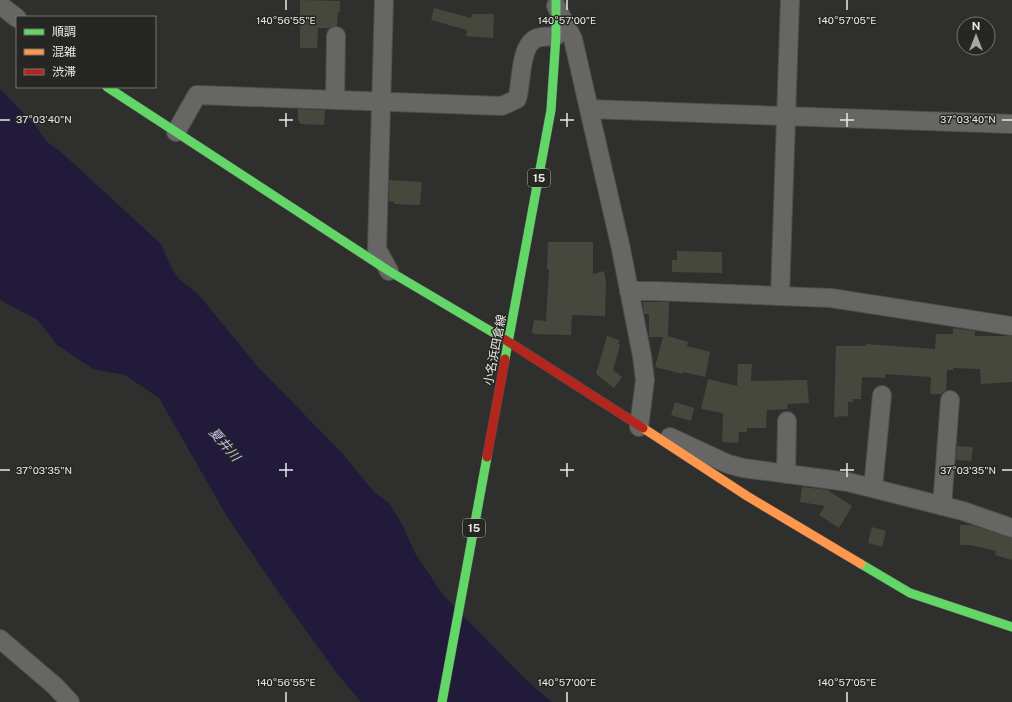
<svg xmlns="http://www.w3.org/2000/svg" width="1012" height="702" font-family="'Public Sans','Noto Sans JP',sans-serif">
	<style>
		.water { fill: #211a3b }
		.building { fill: #46483e }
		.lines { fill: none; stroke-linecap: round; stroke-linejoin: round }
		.street-casing { stroke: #4e4e4b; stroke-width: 20 }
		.fast-casing { stroke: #4e4e4b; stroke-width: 10 }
		.slow-casing { stroke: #4e4e4b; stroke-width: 10 }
		.jam-casing { stroke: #4e4e4b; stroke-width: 10 }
		.street { stroke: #666764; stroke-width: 18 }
		.fast { stroke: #63d668; stroke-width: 9 }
		.slow { stroke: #ff974d; stroke-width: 9 }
		.jam { stroke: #b3261e; stroke-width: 9 }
		.ticks { fill: none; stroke: #e8e9e5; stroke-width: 1.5 }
		.labels { text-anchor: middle; stroke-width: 3; stroke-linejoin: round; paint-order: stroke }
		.shield { fill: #262722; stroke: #aeafaa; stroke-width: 1 }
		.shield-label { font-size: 11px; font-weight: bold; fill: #e8e9e5 }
		.street-label { font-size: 12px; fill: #e8e9e5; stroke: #262722 }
		.water-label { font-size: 13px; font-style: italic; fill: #c7c0f8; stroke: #262722 }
		.ticks-label { font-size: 10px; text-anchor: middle; fill: #e8e9e5; stroke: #262722; stroke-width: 3; stroke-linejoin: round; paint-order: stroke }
	</style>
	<rect width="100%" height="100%" fill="#2f302d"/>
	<polygon class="water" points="0,89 34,124 47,142 61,152 74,164 161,244 172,269 179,279 198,294 258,367 342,453 374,492 389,503 402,524 416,555 444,596 524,678 552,702 361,702 335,671 279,593 226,515 159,398 125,375 93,369 57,345 38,320 0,300"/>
	<g class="building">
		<polygon points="300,0 340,1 340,12 338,12 337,26 329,28 318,28 317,48 300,48"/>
		<polygon points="434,8 471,18 472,14 494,14 493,38 466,36 467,30 431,20"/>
		<polygon points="298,109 325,110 324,125 300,124 300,121 298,121"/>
		<polygon points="389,180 422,182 420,205 394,204 394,202 389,201"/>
		<polygon points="548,242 593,242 593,274 604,271 606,282 605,316 572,315 571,335 534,334 534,333 532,333 534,320 546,321 549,269 547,269"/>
		<polygon points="677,251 722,252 722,273 672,272 672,260 677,260"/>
		<polygon points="643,302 669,302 668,336 688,342 687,346 710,352 705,377 683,372 683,374 655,367 663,337 649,337 649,314 644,314"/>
		<polygon points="953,328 975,331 975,336 1012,336 1012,382 981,384 980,369 953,368 953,370 947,370 946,390 941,394 930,394 931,377 886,374 885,378 862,377 861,399 853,399 853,402 848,402 848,416 834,417 836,346 866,346 866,344 935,349 936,334 953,334"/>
		<polygon points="607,336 619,340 618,344 620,345 613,370 622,377 614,388 596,374"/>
		<polygon points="738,364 752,364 751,381 807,380 809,403 787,404 788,409 767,410 766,428 747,428 747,432 739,432 738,443 722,442 723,413 701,409 708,379 737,386"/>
		<polygon points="675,402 694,408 691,421 671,415"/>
		<polygon points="957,446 973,447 971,461 956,460"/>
		<polygon points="802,487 829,490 829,491 852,506 839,528 819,515 825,506 800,502"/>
		<polygon points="960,525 971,525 1012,538 1012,560 995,555 996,551 970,545 960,545"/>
		<polygon points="872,527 886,531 882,547 868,543"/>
	</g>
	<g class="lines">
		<defs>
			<g id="street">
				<polyline points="384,0 377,249 389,271"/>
				<polyline points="0,5 17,18"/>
				<polyline points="556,6 573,39 621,249 642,356 645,380 639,427"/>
				<polyline points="335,100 336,36"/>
				<polyline points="589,109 1012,124"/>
				<path d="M176,132l21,-37 305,11 15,-7c5,-15 2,-54 20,-61 6,-2 13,-1 19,-2"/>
				<polyline points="629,291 655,291 831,298 1012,326"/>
				<polyline points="780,296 790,0"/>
				<polyline points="670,437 728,464 743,468 848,482 963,511 1012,528"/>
				<polyline points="786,474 787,421"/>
				<polyline points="873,488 882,395"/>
				<polyline points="942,506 950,400"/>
				<polyline points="0,639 55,686 70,702"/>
			</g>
			<g id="fast">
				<polyline points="107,87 389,271 504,339"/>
				<polyline points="505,359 551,110 556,36 556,0"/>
				<polyline points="861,564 910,593 1012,627"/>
				<polyline points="442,702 487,457"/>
			</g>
			<polyline id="slow" points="643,428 747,496 861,564"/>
			<g id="jam">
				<polyline points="504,339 643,428"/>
				<polyline points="487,457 505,359"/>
			</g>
		</defs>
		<use href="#street" class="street-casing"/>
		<use href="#fast" class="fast-casing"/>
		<use href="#slow" class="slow-casing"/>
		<use href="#jam" class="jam-casing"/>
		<use href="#street" class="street"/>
		<use href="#fast" class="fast"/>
		<use href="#slow" class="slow"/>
		<use href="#jam" class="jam"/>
	</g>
	<path class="ticks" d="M286,0v10M567,0v10M847,0v10M286,113v14M567,113v14M847,113v14M0,120h10M279,120h14M560,120h14M840,120h14M1002,120h10M286,463v14M567,463v14M847,463v14M0,470h10M279,470h14M560,470h14M840,470h14M1002,470h10M286,692v10M567,692v10M847,692v10"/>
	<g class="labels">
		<g class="shield">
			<rect x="528" y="169" width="22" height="18" rx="3"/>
			<rect x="463" y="519" width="22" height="18" rx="3"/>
		</g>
		<g class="shield-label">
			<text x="539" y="182">15</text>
			<text x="474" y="532">15</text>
		</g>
		<g class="street-label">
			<text transform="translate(495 350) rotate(-79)" y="4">小名浜四倉線</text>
		</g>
		<g class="water-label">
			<text transform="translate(225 444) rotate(49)" y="5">夏井川</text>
		</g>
	</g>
	<g class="ticks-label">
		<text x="286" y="24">140°56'55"E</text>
		<text x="567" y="24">140°57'00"E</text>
		<text x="847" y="24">140°57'05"E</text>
		<text x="44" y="123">37°03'40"N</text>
		<text x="968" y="123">37°03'40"N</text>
		<text x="44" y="474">37°03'35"N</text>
		<text x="968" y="474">37°03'35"N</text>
		<text x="286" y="686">140°56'55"E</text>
		<text x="567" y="686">140°57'00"E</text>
		<text x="847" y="686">140°57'05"E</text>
	</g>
	<rect x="16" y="16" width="140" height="72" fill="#262722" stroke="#747570"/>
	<rect x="24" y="29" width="20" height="6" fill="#63d668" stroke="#747570"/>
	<text x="52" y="36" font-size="12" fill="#e8e9e5">順調</text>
	<rect x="24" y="49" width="20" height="6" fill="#ff974d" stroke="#747570"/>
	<text x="52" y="56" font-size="12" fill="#e8e9e5">混雑</text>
	<rect x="24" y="69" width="20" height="6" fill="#b3261e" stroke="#747570"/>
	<text x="52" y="76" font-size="12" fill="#e8e9e5">渋滞</text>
	<g transform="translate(976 36)"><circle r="19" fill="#262722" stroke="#747570"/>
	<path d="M0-3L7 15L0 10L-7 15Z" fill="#a7a8a5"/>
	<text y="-6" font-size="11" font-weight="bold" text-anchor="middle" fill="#e8e9e5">N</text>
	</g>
</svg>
